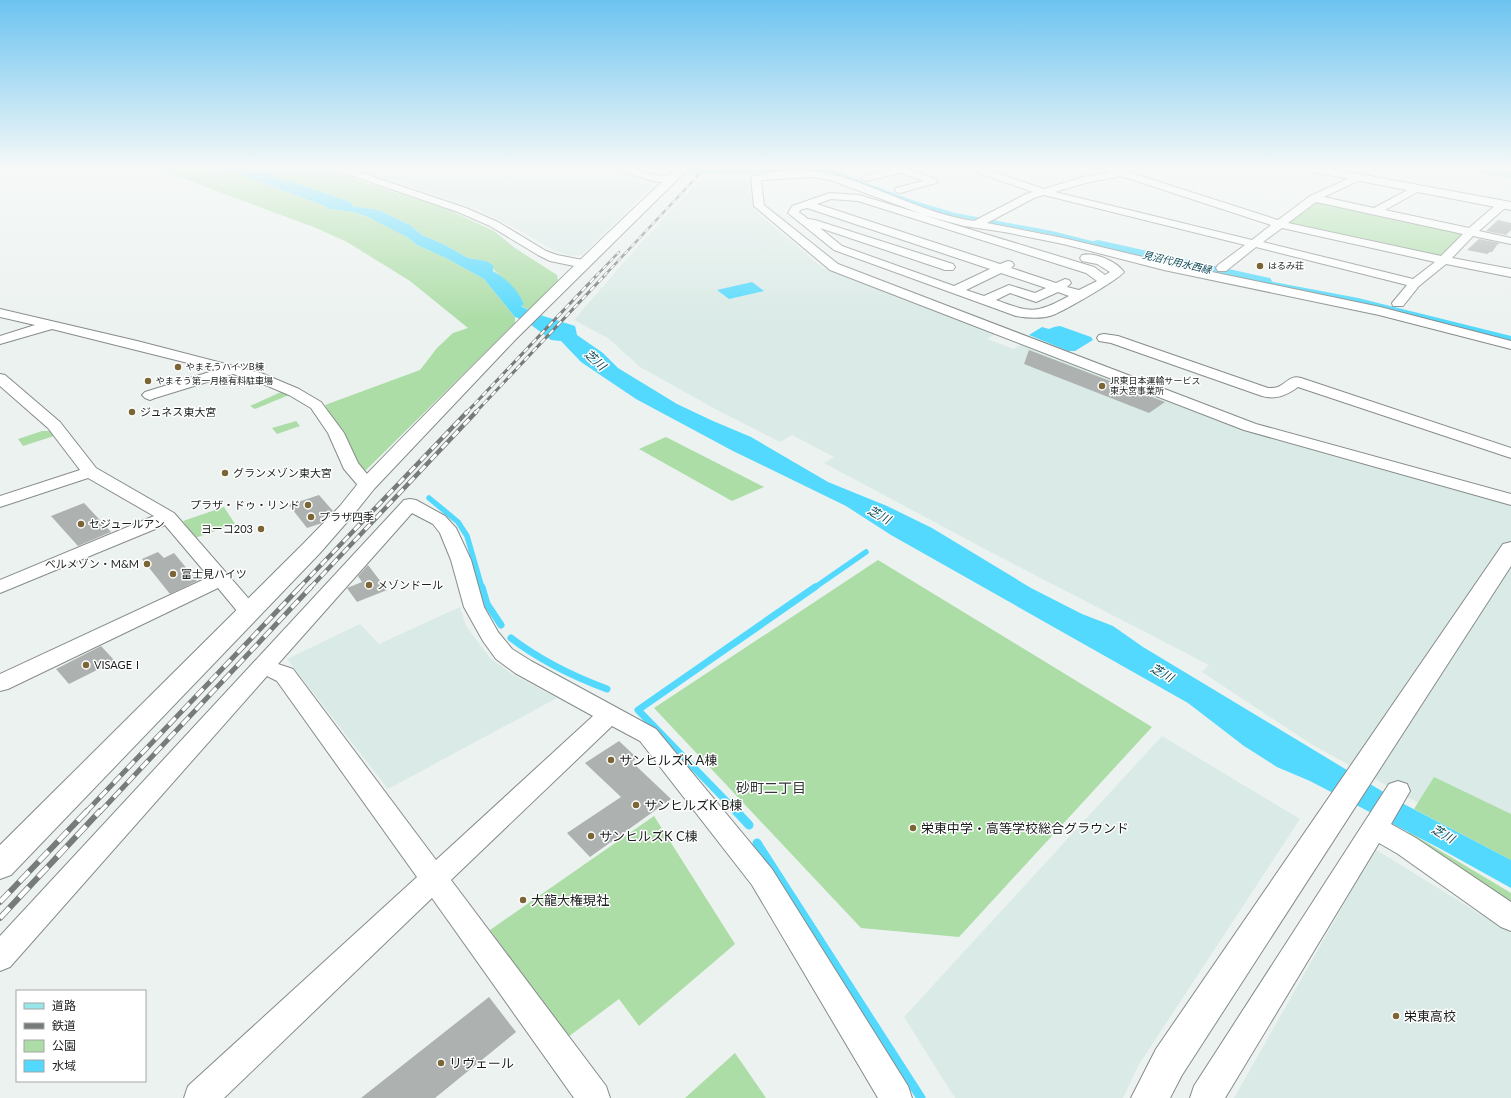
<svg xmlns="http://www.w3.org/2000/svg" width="1511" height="1098" font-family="Lato,'Noto Sans JP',sans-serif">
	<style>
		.built { fill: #daeae6 }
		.green { fill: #acdda6 }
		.water { fill: #52d9fd }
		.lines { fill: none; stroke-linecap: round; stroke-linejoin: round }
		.stream-far2 { stroke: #52d9fd; stroke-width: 5.5 }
		.stream-far1 { stroke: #52d9fd; stroke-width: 7 }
		.stream { stroke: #52d9fd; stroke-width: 9 }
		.canal { fill: #52d9fd; fill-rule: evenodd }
		.building { fill: #adb2b0 }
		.minor-casing { stroke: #868c8a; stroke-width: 2 }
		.tertiary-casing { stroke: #868c8a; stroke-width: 2 }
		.primary-casing { stroke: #cdcecd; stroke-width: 2 }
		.minor { fill: #fff; fill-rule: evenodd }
		.tertiary { fill: #fff; fill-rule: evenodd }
		.primary { fill: #97e6e9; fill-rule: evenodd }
		.rail-far4-casing { stroke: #777c7a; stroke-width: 2.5 }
		.rail-far3-casing { stroke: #777c7a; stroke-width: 3 }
		.rail-far2-casing { stroke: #777c7a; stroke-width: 4.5 }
		.rail-far1-casing { stroke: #777c7a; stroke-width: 5 }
		.rail-casing { stroke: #777c7a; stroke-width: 6 }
		.rail-far4 { stroke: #fff; stroke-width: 1.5; stroke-dasharray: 5; stroke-linecap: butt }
		.rail-far3 { stroke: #fff; stroke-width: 2; stroke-dasharray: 6; stroke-linecap: butt }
		.rail-far2 { stroke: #fff; stroke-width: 3; stroke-dasharray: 8; stroke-linecap: butt }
		.rail-far1 { stroke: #fff; stroke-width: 3.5; stroke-dasharray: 10; stroke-linecap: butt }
		.rail { stroke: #fff; stroke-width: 4.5; stroke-dasharray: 14; stroke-linecap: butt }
		.poi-dot { fill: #7c6535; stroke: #fff; stroke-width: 1.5 }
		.labels { text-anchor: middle; stroke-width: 3; stroke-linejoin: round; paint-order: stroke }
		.far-poi-label { font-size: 9px; fill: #1b1e1d; stroke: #fff; text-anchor: start }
		.far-water-label { font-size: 10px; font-style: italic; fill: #0e4958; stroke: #fff }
		.poi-label { font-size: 11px; fill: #1b1e1d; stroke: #fff; text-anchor: start }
		.water-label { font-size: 12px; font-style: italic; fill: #0e4958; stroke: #fff }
		.near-poi-label { font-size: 13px; fill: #1b1e1d; stroke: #fff; text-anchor: start }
		.near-neighbourhood-label { font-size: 14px; fill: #333837; stroke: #fff }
	</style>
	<rect width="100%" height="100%" fill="#ecf2f0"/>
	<g class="built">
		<polygon points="354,168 613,168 633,176 653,181 655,183 582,255 572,256 554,251 523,232 477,209"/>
		<polygon points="711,168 749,168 745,176 754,210 823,268 997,333 987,339 1014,349 1024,343 1242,429 1511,505 1511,844 1435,812 1311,744 1202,672 1209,665 1002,558 824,463 834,457 792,435 780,442 717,410 640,367 608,338 574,320 638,246"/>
		<polygon points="460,607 466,626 490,658 512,674 557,698 388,789 287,659 360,624 379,644"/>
		<polygon points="1162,736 1300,819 1138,1066 1123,1098 955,1098 904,1017"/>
		<polygon points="1375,849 1511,933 1511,1098 1234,1098"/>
	</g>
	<g class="green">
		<polygon points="155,168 221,168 323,205 330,209 353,212 380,222 407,237 417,245 446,258 484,279 515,317 515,323 364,472 325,405 420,370 437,348 453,333 468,328 410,281 347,242 316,228"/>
		<path d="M250,168h71l128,42 45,21 21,17 42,27 1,6 -29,29 -9,-5 4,-1c-8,-19 -27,-28 -38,-43l-18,-3 -25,-14 -21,-9 -12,-10 -32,-15 -25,-4 -2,-4z"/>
		<polygon points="1315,201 1466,234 1440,256 1436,256 1287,223"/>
		<polygon points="281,392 289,395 255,409 250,406"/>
		<polygon points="296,421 300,426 277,434 272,428"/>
		<polygon points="42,431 51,431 54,436 23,446 18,439"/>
		<polygon points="666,437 764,487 732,501 639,449"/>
		<polygon points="224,507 235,524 195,538 183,521"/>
		<polygon points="878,560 1152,727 959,937 861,928 654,708"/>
		<polygon points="1434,777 1511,814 1511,860 1414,809"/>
		<polygon points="654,816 735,944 639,1026 619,999 568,1037 490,930"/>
		<polygon points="1409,832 1511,893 1511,907 1405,837"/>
		<polygon points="735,1053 766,1098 685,1098"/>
	</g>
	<g class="water">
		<path d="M221,168h29l101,34 2,4 25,4 32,15 12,10 21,9 25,14 18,3 7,4v6c13,7 25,19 31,33l-3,2 13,7 41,13 2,9 26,18 15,15 59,36 36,17 38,16 77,45 59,24 45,22 99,60 51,26 31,12 30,21 257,155 111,58v28l-72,-40 -129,-67 -33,-14 -33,-21 -56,-43 -297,-168 -45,-29 -113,-55 -97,-52 -55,-37 -20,-21 -10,-1 -25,-19 -11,-4 -31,-38 -38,-21 -29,-13 -10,-8 -39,-20 -15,-5 -23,-3 -7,-4z"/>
		<polygon points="654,168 750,170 805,168 832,170 912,200 955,213 1052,231 1200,268 1358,298 1511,336 1511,342 1385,308 1170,265 1052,235 948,215 802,172 704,173"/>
		<polygon points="752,282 764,291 729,299 717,290"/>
		<polygon points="1060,326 1091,337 1093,340 1075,351 1068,351 1029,335 1042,327 1049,329 1054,327"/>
	</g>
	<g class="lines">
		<g class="stream-far2">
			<polyline points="429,498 458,522 467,536 482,588"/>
			<polyline points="814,588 866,552"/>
		</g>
		<g class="stream-far1">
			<polyline points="482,587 487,604 501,625"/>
			<path d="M511,638c30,23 61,38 96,51"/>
			<polyline points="737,812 638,710 815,587"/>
		</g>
		<g class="stream">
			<polyline points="736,811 749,825"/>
			<polyline points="757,843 921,1098"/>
		</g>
		<polygon class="canal" points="1098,240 1265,277 1270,278 1272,281 1270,284 1265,285 1094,247 1092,244 1094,241"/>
	</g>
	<g class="building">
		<polygon points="1498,220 1511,223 1511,230 1506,235 1486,231"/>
		<polygon points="1479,239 1500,243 1497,245 1492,252 1490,252 1487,254 1467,250"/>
		<polygon points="1029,350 1165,402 1149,413 1024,364"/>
		<polygon points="319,495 333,511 329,515 320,518 322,523 307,528 289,505"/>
		<polygon points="84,503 111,532 78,546 51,516"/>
		<polygon points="158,552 164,558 174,553 197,581 170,594 142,559"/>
		<polygon points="368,565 387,590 357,602 347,588 362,582 358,576"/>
		<polygon points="101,646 115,661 69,684 56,669"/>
		<polygon points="619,741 637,758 632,762 671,799 590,857 567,833 621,797 585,763"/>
		<polygon points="489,997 516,1032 435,1098 361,1098"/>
	</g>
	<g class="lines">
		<defs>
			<g id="minor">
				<polygon points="333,168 347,168 466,208 498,222 546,251 557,255 588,261 590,264 588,267 584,268 550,261 538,255 490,226 458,212 335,170"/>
				<path d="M619,168h14l20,7 17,1 5,3c-9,10 -43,-5 -54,-9z"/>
				<polygon points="898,168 905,168 936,179 938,181 936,183 900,193 896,192 895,190 896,188 923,181 901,173 866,181 861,178 863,176"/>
				<path d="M968,168h14l62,21 39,-12 27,-5 -9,-4h15l162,52 32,-24 49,-22 3,1 2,2 -2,2 -38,18 50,11 43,-23 5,3 -1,2 -36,20 84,18 29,-25h8l1,2 -1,2 -27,24 32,7v6l-38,-8 -21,22 59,11v8l-65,-13 -27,22 -16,20h-10l-1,-3 15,-18 -151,-38 -30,24h-8l-2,-3 2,-3 27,-20 -201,-50 -10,3 -47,25 76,15 101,24 216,45 131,34v8l-132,-34 -215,-45 -101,-26 -59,-12 -40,-6 -41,-11 171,52 11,8 5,-3 -13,-8 -15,-3 -2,-3 2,-3c13,-3 34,6 42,17 -6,8 -60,39 -71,43 -11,4 -26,3 -37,1l-182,-66 -46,-37 4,-7 38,-13 29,2 63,19 -92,-34 -19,-3 -50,3 3,25 74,59 418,160 255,70v11l-267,-75 -414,-160 -76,-64 -3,-28 2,-2c22,-6 59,-8 82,-1 47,13 90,39 139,46l52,-27 7,-2 -63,-22zM1121,176l150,49 -19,15 -197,-48 30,-9zM831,199l27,2 228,72 11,8 -18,9 -12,-3 4,-4 -2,-3 -4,-1 -9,4 -45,-15 3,-3 -2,-3 -4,-1 -8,3 -183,-60zM1316,202l147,32 -22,22 -153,-33zM807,208l183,61 -36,17 -112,-40 -22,-18 125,42h8l2,-3 -2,-3 -138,-44 -7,-1 -9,-7 1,-2zM1282,228l153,34 -22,17 -150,-37zM1001,273l45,15 -11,5 -26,-8 -25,11 -18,-6zM1058,292l11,4c-33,18 -38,17 -73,4l14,-7 26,9z"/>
				<polygon points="0,309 137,341 261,373 299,389 321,402 344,433 358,463 376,485 373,489 367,490 361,489 344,469 328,433 311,408 289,395 251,379 233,374 155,398 150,400 145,398 142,395 145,392 216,370 52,329 0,344 0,336 35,325 0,317"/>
				<path d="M1104,334l14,2 150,52c3,0 7,0 10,-1 9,-4 12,-12 23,-9l210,70v10l-213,-71c-11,8 -22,13 -36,9l-151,-53 -12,-2 -2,-3 2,-3z"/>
				<polygon points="0,374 5,375 60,422 96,468 174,513 256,607 259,612 256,617 249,619 242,617 218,588 8,689 0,691 0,674 209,577 165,525 0,593 0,580 154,516 88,478 0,507 0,496 80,470 48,428 0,386"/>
				<path d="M410,499l6,1 29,16 11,12 15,32 13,47 14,25 14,17 19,12 125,68 116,140 136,217 4,12h-34l-126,-213 -112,-144 -28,-15 -161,154 155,206 4,12h-36l-142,-200 -208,200h-40l4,-12 229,-209 -140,-196 -10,-5 -257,291 -10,4v-35l404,-436zM412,513l21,11 7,9 11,27 13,47 19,34 13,18 19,14 78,43 -157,144 -143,-191 -15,-5z"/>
				<polygon points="1398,781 1407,784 1410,791 1391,824 1416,838 1511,902 1511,931 1501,927 1398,854 1379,843 1225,1098 1190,1098 1194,1086 1389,784"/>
			</g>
			<g id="tertiary">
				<path d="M677,168h12l-174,172 -141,149 -20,25 -34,39 -309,322 -11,4v-34l304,-302 36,-37 20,-25c104,-107 208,-212 317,-313z"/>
				<polygon points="1302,168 1326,168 1511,202 1511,210 1308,171"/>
				<polygon points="1511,542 1511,566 1182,1075 1170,1098 1131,1098 1156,1049 1503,544"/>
			</g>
			<polygon id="primary" points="1469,168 1492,168 1511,172 1511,178 1471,170"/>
		</defs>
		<use href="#minor" class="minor-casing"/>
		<use href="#tertiary" class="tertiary-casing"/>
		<use href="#primary" class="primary-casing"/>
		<use href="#minor" class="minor"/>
		<use href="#tertiary" class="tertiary"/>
		<use href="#primary" class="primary"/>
		<defs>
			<g id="rail-far4">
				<polyline points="596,276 619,252"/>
				<polyline points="604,276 705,168"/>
			</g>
			<g id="rail-far3">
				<polyline points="466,413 597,275"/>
				<polyline points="475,413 605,275"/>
			</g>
			<g id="rail-far2">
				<polyline points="299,588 467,412"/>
				<polyline points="310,588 476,412"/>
			</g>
			<g id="rail-far1">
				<polyline points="86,812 300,587"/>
				<polyline points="100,812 311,587"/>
			</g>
			<g id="rail">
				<polyline points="0,902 87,811"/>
				<polyline points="0,918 100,811"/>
			</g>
		</defs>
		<use href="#rail-far4" class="rail-far4-casing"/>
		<use href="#rail-far3" class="rail-far3-casing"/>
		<use href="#rail-far2" class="rail-far2-casing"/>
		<use href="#rail-far1" class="rail-far1-casing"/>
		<use href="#rail" class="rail-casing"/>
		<use href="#rail-far4" class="rail-far4"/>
		<use href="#rail-far3" class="rail-far3"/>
		<use href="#rail-far2" class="rail-far2"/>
		<use href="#rail-far1" class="rail-far1"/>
		<use href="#rail" class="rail"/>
	</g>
	<linearGradient id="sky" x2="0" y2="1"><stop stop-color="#6cc3f0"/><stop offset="0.52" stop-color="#f6f9f8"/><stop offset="1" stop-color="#f6f9f8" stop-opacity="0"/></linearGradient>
	<rect width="1511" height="322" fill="url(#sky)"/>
	<g class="poi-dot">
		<circle cx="1260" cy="266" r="4"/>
		<circle cx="178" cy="367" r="4"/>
		<circle cx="148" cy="381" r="4"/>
		<circle cx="1102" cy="386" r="4"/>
		<circle cx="132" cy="412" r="4"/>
		<circle cx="225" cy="473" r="4"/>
		<circle cx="308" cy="505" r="4"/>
		<circle cx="311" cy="517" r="4"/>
		<circle cx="81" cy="524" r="4"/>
		<circle cx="261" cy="529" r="4"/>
		<circle cx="147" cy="564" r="4"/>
		<circle cx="173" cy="574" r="4"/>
		<circle cx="369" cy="585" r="4"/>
		<circle cx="86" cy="665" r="4"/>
		<circle cx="611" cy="760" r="4"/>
		<circle cx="636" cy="805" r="4"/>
		<circle cx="913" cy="828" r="4"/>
		<circle cx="591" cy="836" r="4"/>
		<circle cx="523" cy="900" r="4"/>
		<circle cx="1396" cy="1016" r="4"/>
		<circle cx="441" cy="1063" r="4"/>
	</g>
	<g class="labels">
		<g class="far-poi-label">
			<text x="1268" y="269">はるみ荘</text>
			<text x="186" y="370">やまそうハイツB棟</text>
			<text x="156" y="384">やまそう第一月極有料駐車場</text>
			<text x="1110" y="384">JR東日本運輸サービス<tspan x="1110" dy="10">東大宮事業所</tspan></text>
		</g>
		<g class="far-water-label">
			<text transform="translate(1177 262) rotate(13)" y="4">見沼代用水西縁</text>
		</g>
		<g class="poi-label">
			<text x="140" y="416">ジュネス東大宮</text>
			<text x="233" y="477">グランメゾン東大宮</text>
			<text x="300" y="509" text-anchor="end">プラザ・ドゥ・リンド</text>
			<text x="319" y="521">プラザ四季</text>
			<text x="89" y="528">セジュールアン</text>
			<text x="253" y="533" text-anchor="end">ヨーコ203</text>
			<text x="139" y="568" text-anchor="end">ベルメゾン・M&amp;M</text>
			<text x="181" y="578">富士見ハイツ</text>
			<text x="377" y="589">メゾンドール</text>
			<text x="94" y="669">VISAGEⅠ</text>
		</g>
		<g class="water-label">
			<text transform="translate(595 360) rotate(42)" y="4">芝川</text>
			<text transform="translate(879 515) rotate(29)" y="4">芝川</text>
			<text transform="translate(1162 673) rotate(30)" y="4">芝川</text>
			<text transform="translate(1443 834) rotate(30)" y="4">芝川</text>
		</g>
		<g class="near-poi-label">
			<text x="619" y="765">サンヒルズK A棟</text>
			<text x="644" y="810">サンヒルズK B棟</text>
			<text x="921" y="833">栄東中学・高等学校総合グラウンド</text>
			<text x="599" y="841">サンヒルズK C棟</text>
			<text x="531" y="905">大龍大権現社</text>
			<text x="1404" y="1021">栄東高校</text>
			<text x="449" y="1068">リヴェール</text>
		</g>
		<g class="near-neighbourhood-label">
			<text x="771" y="793">砂町二丁目</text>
		</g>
	</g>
	<rect x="16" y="990" width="130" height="92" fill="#ffffff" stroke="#a4a5a5"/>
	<rect x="24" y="1003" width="20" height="6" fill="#97e6e9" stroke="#a4a5a5"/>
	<text x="52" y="1010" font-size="12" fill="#1b1e1d">道路</text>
	<rect x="24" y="1023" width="20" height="6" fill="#777c7a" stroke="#a4a5a5"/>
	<text x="52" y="1030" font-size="12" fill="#1b1e1d">鉄道</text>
	<rect x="24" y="1040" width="20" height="12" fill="#acdda6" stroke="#a4a5a5"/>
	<text x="52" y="1050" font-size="12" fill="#1b1e1d">公園</text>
	<rect x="24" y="1060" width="20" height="12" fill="#52d9fd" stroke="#a4a5a5"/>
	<text x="52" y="1070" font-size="12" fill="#1b1e1d">水域</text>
</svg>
